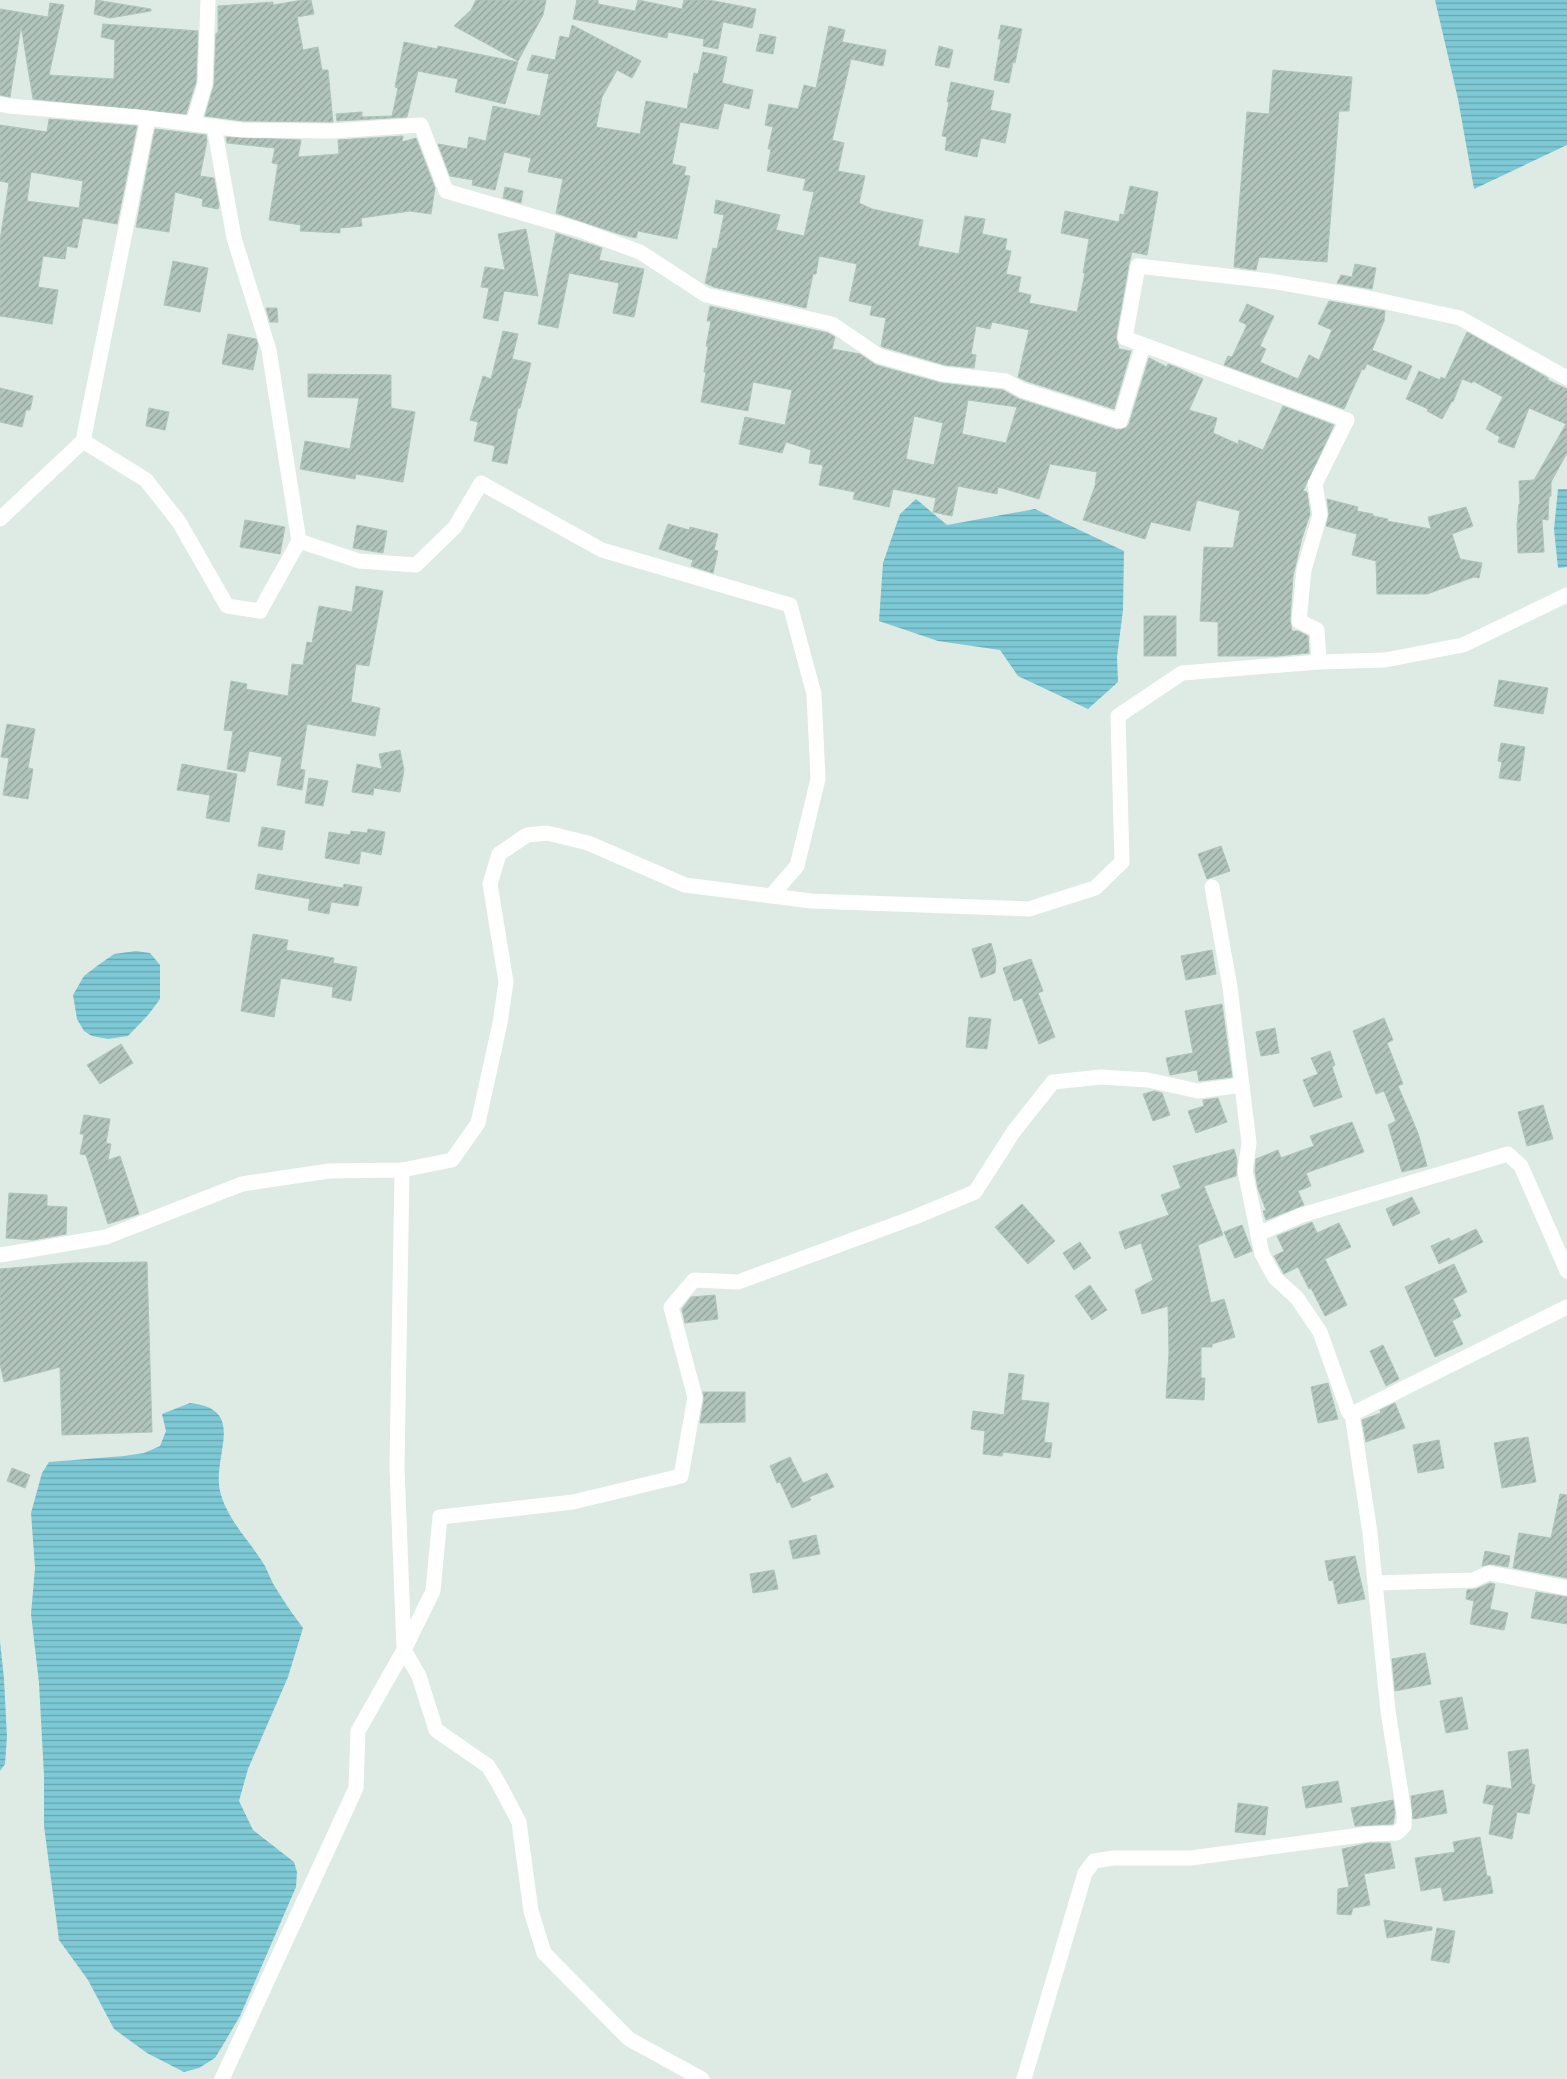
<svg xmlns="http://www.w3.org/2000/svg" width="1567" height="2079" font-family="'Work Sans',sans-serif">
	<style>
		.water { fill: url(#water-rules) }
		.building { fill: url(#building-hatch); stroke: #afc4bb; fill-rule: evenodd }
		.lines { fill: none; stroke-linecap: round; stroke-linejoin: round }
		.street { stroke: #fff; stroke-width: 15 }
	</style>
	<defs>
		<pattern id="water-rules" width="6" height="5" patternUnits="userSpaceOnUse" patternTransform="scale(1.25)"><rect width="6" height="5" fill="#7ec9d6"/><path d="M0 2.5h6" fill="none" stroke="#67a4ae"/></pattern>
		<pattern id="building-hatch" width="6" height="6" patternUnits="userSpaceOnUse" patternTransform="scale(1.25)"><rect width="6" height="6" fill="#b2c5bd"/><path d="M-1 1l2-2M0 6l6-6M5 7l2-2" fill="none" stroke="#90a19a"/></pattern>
	</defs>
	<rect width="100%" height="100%" fill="#ddebe4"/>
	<g class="water">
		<polygon points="1435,0 1567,0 1567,145 1474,189 1458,99"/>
		<polygon points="1558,489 1567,489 1567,567 1558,568 1554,529"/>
		<polygon points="916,499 947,525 1035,509 1124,551 1123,610 1117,657 1118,682 1088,709 1018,676 1000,650 938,641 879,621 883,563 900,514"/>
		<polygon points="136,951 150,953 160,965 160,999 149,1014 128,1036 108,1039 92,1036 84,1031 77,1019 73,995 84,976 97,966 114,954"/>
		<path d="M190,1403c58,6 22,52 30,88 7,29 30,50 45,75 4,8 7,17 12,24 8,13 17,26 26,38l-15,49 -40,92 -9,32 14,29 41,32 3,10 -1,15 -56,129 -17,29 -8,13 -16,10 -15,4 -37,-19 -33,-24 -26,-49 -29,-40 -15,-114v-50l-5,-93 -8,-69 4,-46 -4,-55 11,-40 7,-11 75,-6 20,-3 16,-7 6,-15 -4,-17z"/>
		<polygon points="0,1641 4,1679 7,1737 5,1764 0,1771"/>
	</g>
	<g class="building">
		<polygon points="96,0 151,9 151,11 110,18 94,14"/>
		<polygon points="303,0 311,0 314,14 297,17 303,50 318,47 322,70 328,70 333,122 243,121 205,116 214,85 216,33 218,33 218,6 273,2 273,5"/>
		<polygon points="476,0 546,0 543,15 518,61 454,26 471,10"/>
		<polygon points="577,0 598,0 598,4 635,11 638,0 682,9 684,0 709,0 756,9 752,28 723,22 718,49 703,46 704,39 668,32 667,38 573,19"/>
		<polygon points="50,3 64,5 49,75 114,79 115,40 101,37 103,24 198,31 196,82 186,114 33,99 21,26 10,97 0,95 0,9 48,17"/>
		<polygon points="572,25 641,61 632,78 617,70 602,97 596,127 640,134 646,101 687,109 694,73 698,74 703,52 727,57 722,83 753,90 749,109 724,103 718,129 680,122 672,164 686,167 684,175 690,176 677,239 638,231 636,238 619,234 556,213 563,179 528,172 531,158 504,152 495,190 472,185 473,180 450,176 438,144 467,149 469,137 486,141 493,106 540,116 549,74 527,70 532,55 555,60 560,36 569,38"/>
		<polygon points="1001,25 1022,29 1015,63 1013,62 1009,83 994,80 1001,39 998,39"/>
		<polygon points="829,26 845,30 842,42 886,50 883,66 851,59 832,140 844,143 838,171 865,176 859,203 872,209 923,220 918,246 959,254 965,216 985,219 982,234 1007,239 1005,250 1011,251 1006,274 1021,277 1018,292 1031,295 1029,303 1077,312 1085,273 1083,273 1089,239 1061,233 1065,211 1119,222 1120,214 1124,215 1130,186 1158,192 1147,255 1132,252 1129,264 1116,337 1119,349 1131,351 1114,409 1026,381 1018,377 1029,330 992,322 990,329 976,326 971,354 976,355 974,368 945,365 883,347 881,346 886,318 870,315 872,306 849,301 857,264 819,256 816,274 813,274 806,308 714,287 705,283 713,248 717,249 724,215 714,213 716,200 780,215 776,230 804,236 814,192 803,190 806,179 767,171 771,149 768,149 773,127 765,125 769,104 798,109 804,85 816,88"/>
		<polygon points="760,34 776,37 773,54 756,51"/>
		<polygon points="404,42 437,49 438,46 518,62 505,104 455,92 458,79 418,71 407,117 337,121 336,114 362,112 362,117 392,116 398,88 395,87"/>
		<polygon points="939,46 953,50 949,68 935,65"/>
		<polygon points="1273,70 1352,77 1349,111 1339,111 1327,262 1259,257 1256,270 1234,267 1247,112 1269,114"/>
		<polygon points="951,82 994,91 990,110 1011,114 1005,143 981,138 977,157 945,150 947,137 942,136 949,102 947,102"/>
		<path d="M49,119l88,7 -20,98 -34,-6 -6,30 -10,-2 -2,13 -22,-3 -5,31 20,3 -6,34 -52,-8v-76l9,-57 -9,-2v-56l47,7zM31,172l52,9 -4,27 -52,-7z"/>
		<polygon points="155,129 206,135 207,141 200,176 214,178 219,205 218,209 202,206 203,199 175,192 169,232 136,227"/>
		<polygon points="403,136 402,142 416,138 435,188 431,214 410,211 361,218 362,226 340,228 340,233 300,231 301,225 269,220 278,164 272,163 275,148 227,143 226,137 301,140 298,157 339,154 338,140"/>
		<polygon points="505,187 523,191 521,203 503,198"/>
		<polygon points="526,229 538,296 504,291 498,321 483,318 489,288 481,287 485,267 505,270 498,234"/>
		<polygon points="556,233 602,248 599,260 644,269 634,317 613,313 619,283 569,273 558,328 538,324"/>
		<polygon points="173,261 208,268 200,312 164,305"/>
		<polygon points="1355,264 1376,268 1372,289 1337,283 1341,275 1352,277"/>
		<polygon points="1329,301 1385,311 1384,321 1372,350 1412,366 1406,380 1367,364 1364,370 1362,369 1344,409 1224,365 1228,356 1232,357 1247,325 1239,321 1247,304 1274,316 1260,346 1266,349 1260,362 1298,379 1309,355 1319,360 1332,330 1318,324"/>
		<path d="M710,306l118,27 7,4 -3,12 28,5 16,11 65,18 62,7 16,9 98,31 9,-2 3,-4 20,-66 18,9 1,-3 13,5 22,10 -14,31 28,8 -4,15 25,11 1,-4 24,10 20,-44 51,19 -31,66 4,1 3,22 -8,24 -9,38 -3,44 2,11h6l10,5 1,17 -32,3h-59v-34l-18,-1 4,-74 29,1 7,-37 -43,-11 -7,31 -39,-9 -6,17 -62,-19 13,-37h-1l2,-11 -47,-8 -11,35 -41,-12 -1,7 -39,-8 -6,30 -19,-4 3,-14 -43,-9 -4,18 -36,-8 2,-7 -36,-7 4,-20 -14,-2 2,-13 -25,-8 -4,11 -43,-9 6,-27 40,8 7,-35 -39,-8 -5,29 -47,-9 5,-30h-2l4,-26h-2l5,-25h-4zM968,400l49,7 -11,36 -44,-9zM914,416l29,7 -9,42 -28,-6z"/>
		<polygon points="266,308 277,308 278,322 270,322"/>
		<polygon points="503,331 518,334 512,359 531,363 520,408 518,408 507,464 492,461 495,446 474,441 478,422 470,420 483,376 491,379"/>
		<polygon points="1467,332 1548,378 1548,380 1567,389 1567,453 1551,482 1551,496 1549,497 1548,520 1542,519 1544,552 1518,553 1517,525 1519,504 1520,504 1519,481 1534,480 1566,424 1529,408 1514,448 1498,442 1500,437 1486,429 1503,397 1473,381 1472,383 1462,379 1453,402 1452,401 1442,419 1427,411 1428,409 1406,399 1419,371 1440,380 1441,377 1445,379"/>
		<polygon points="228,334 256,339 258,345 253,370 222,364"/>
		<polygon points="308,374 391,375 391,408 415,412 403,482 356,474 355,479 300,469 305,441 350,449 359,398 308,397"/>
		<polygon points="0,388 33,396 30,410 26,410 22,427 0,422"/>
		<polygon points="149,408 169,412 165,430 146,426"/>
		<polygon points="1327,499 1358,507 1357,511 1373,514 1373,516 1388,519 1387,521 1431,529 1428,517 1466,507 1473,526 1452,534 1460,559 1482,563 1479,578 1474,577 1427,594 1377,594 1376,561 1352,555 1357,534 1326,526 1329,514"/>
		<polygon points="245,520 285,527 280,554 240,547"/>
		<polygon points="668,524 689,530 690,527 718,534 714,550 718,551 713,573 691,566 693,560 659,549"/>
		<polygon points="357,525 387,531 383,553 353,548"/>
		<polygon points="356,586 383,591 369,666 356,664 351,702 380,708 375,736 307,724 300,769 305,770 302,790 277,785 282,757 249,751 245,772 227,769 233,731 224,730 231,681 247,684 246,689 288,696 292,664 303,665 307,642 312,643 319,606 352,612"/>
		<rect x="1144" y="616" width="32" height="40"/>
		<polygon points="1499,680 1548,688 1543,714 1494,706"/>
		<polygon points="7,724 35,729 28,768 33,769 28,799 3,795 9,758 1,757"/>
		<polygon points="1501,743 1525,747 1520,781 1499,778 1502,762 1498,761"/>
		<polygon points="400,750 404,770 400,792 374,788 373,795 352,792 357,764 382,769 379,754"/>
		<polygon points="182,764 237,774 229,822 206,818 210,795 177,790"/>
		<polygon points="309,778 328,781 323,806 305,803"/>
		<polygon points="262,827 285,831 282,850 258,846"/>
		<polygon points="368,829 385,832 381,855 361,851 359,864 325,858 329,832 350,835 351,831 367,833"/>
		<polygon points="1221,846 1230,871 1207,879 1198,854"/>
		<polygon points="258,874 343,888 344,884 362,887 358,906 331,902 329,914 308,910 310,899 255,889"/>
		<polygon points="253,934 288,940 286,950 334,958 333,963 357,967 351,1001 332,997 333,987 281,978 274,1017 241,1011"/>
		<polygon points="991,943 996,960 995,973 981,978 972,949"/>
		<polygon points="1212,950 1216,974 1186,980 1181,956"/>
		<polygon points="1031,959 1043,991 1038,993 1055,1037 1039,1044 1022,998 1014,1001 1003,968"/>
		<polygon points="1222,1004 1232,1077 1199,1081 1197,1070 1170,1075 1166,1058 1193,1053 1185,1011"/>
		<polygon points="969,1017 991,1019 987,1049 966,1047"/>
		<polygon points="1384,1018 1393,1040 1387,1043 1403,1084 1398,1086 1418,1133 1427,1166 1402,1172 1388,1125 1396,1121 1384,1091 1376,1094 1353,1031"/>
		<polygon points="1275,1028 1279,1053 1261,1056 1256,1032"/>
		<polygon points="121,1044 133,1063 100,1084 87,1065"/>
		<polygon points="1330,1051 1335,1065 1332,1067 1342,1097 1314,1107 1303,1080 1318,1074 1311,1058"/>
		<polygon points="1154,1091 1162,1093 1170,1115 1153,1121 1143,1094"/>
		<polygon points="1218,1098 1227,1122 1196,1133 1188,1111 1204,1106 1203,1100"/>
		<polygon points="1543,1105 1553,1139 1527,1146 1518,1112"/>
		<polygon points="84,1115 110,1119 106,1143 111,1144 108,1160 120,1156 139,1214 108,1224 86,1155 80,1154 84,1134 80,1134"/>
		<polygon points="1352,1122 1364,1152 1306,1173 1311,1186 1298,1191 1304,1205 1266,1220 1263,1211 1266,1210 1258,1189 1255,1171 1256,1159 1278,1150 1281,1158 1314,1146 1310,1136"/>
		<polygon points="1234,1149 1237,1160 1236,1176 1204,1186 1223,1235 1198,1245 1211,1303 1224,1299 1235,1337 1212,1344 1212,1347 1201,1347 1201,1378 1205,1378 1204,1400 1166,1398 1169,1353 1168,1306 1142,1314 1135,1290 1153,1280 1141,1243 1125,1249 1119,1232 1169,1215 1161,1195 1181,1188 1173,1166"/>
		<polygon points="9,1193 47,1195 47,1206 67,1207 66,1234 33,1240 6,1238"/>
		<polygon points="1412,1197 1420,1213 1393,1226 1386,1209"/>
		<polygon points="1022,1204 1055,1241 1028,1264 995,1227"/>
		<polygon points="1312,1222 1317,1233 1339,1223 1351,1247 1325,1259 1347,1305 1325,1316 1311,1288 1309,1289 1298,1267 1284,1274 1274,1256 1284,1251 1277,1236"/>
		<polygon points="1242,1225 1252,1251 1235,1258 1224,1232"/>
		<polygon points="1476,1229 1483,1242 1439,1264 1431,1246 1449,1238 1451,1241"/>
		<polygon points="1080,1242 1091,1258 1074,1270 1063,1253"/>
		<polygon points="147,1262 152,1432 62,1435 60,1367 4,1382 0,1364 0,1269 73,1263"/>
		<polygon points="1454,1264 1467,1292 1453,1299 1461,1316 1452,1321 1463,1344 1435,1357 1405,1287"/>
		<polygon points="1090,1285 1107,1310 1092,1320 1075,1296"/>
		<polygon points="715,1295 718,1319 685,1323 682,1309 691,1297"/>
		<polygon points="1383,1345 1399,1379 1386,1386 1370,1351"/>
		<polygon points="1009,1373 1024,1375 1021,1400 1049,1403 1044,1442 1052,1443 1050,1458 1003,1452 1002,1456 983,1454 985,1431 971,1429 973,1411 1004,1415"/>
		<polygon points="1328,1383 1338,1419 1318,1423 1311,1387"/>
		<polygon points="703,1392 745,1392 745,1422 700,1423 704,1399"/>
		<polygon points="1395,1403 1405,1428 1366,1442 1362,1420 1381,1413 1380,1410"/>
		<polygon points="1528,1437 1536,1482 1502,1488 1494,1443"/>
		<polygon points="1439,1440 1444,1468 1418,1473 1413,1445"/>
		<polygon points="790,1457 803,1483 827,1473 834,1487 809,1497 811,1500 792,1508 780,1482 777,1483 770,1466"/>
		<polygon points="12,1468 30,1475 25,1488 7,1481"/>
		<polygon points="1560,1494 1567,1495 1567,1578 1513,1568 1519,1533 1551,1538"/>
		<polygon points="816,1535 820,1554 793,1559 789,1541"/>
		<polygon points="1485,1551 1510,1556 1508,1567 1491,1564 1482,1566"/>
		<polygon points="1355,1556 1365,1599 1338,1604 1333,1580 1329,1581 1325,1561"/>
		<polygon points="774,1570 778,1589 753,1593 750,1574"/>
		<polygon points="1490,1583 1495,1584 1490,1609 1508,1613 1504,1630 1470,1624 1474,1601 1466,1599 1467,1590 1476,1589"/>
		<polygon points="1536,1592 1567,1597 1567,1624 1531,1618"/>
		<polygon points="1425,1653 1431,1684 1395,1691 1392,1659"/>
		<polygon points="1462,1697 1468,1729 1446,1733 1440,1701"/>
		<polygon points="1528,1749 1532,1784 1535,1785 1529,1814 1517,1812 1512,1839 1489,1834 1494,1805 1483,1803 1487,1785 1512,1789 1508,1752"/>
		<polygon points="1338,1781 1342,1802 1306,1808 1302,1787"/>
		<polygon points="1443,1790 1447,1813 1413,1819 1411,1796"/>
		<polygon points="1393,1800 1395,1813 1393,1824 1355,1826 1351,1808"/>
		<polygon points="1238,1803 1268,1807 1265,1835 1235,1832"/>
		<polygon points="1480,1837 1487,1876 1490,1876 1493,1893 1444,1901 1441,1887 1421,1891 1415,1858 1455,1852 1453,1842"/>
		<polygon points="1369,1843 1390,1843 1395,1868 1364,1874 1370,1905 1353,1908 1351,1915 1337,1914 1338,1889 1349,1887 1342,1849"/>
		<polygon points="1384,1920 1432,1927 1432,1930 1387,1938"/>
		<polygon points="1437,1928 1455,1931 1449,1963 1431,1960"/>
	</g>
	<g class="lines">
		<g class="street">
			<polyline points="0,104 9,106 138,117 242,130 332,131 421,125 446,191 580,230 640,252 706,295 832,324 879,356 943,374 1006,381 1022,390 1120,421 1143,345"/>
			<polyline points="148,118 83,441 146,480 179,522 227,606 260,611 299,541 359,561 416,565 455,527 481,483 602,550 790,605 814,694 818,779 797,866 771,896"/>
			<polyline points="193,124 205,84 208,0"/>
			<polyline points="214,126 234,238 269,350 299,541"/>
			<polyline points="0,519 83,441"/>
			<polyline points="1319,662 1317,630 1299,621 1304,570 1320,515 1315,484 1347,420 1125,338 1138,266 1270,281 1368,298 1460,318 1567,378"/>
			<polyline points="1258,1234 1302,1215 1508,1154 1521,1166 1567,1271"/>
			<polyline points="0,1255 106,1237 242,1184 329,1171 402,1170 452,1160 478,1123 500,1023 506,982 490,884 499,854 527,835 547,833 588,843 685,885 811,901 1029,909 1095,888 1122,862 1118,716 1182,673 1319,662 1385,660 1463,645 1567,595"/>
			<polyline points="1352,1414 1567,1307"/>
			<polyline points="1375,1583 1473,1580 1489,1573 1567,1588"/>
			<polyline points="222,2079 356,1788 358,1731 404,1650 397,1467 402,1170"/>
			<polyline points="702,2079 629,2039 544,1953 531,1911 519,1822 499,1784 488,1766 436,1730 419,1676 404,1650 433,1591 440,1517 573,1502 681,1476 695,1397 671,1307 694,1280 738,1282 915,1217 975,1192 1014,1131 1053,1082 1101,1077 1148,1080 1198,1091 1242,1085"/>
			<polyline points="1024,2079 1085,1873 1094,1861 1114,1858 1191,1858 1368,1834 1397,1833 1404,1826 1404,1812 1388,1711 1370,1533 1352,1414 1349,1413 1320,1332 1297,1298 1275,1278 1262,1254 1245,1171 1249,1143 1230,987 1212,887"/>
		</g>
	</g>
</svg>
